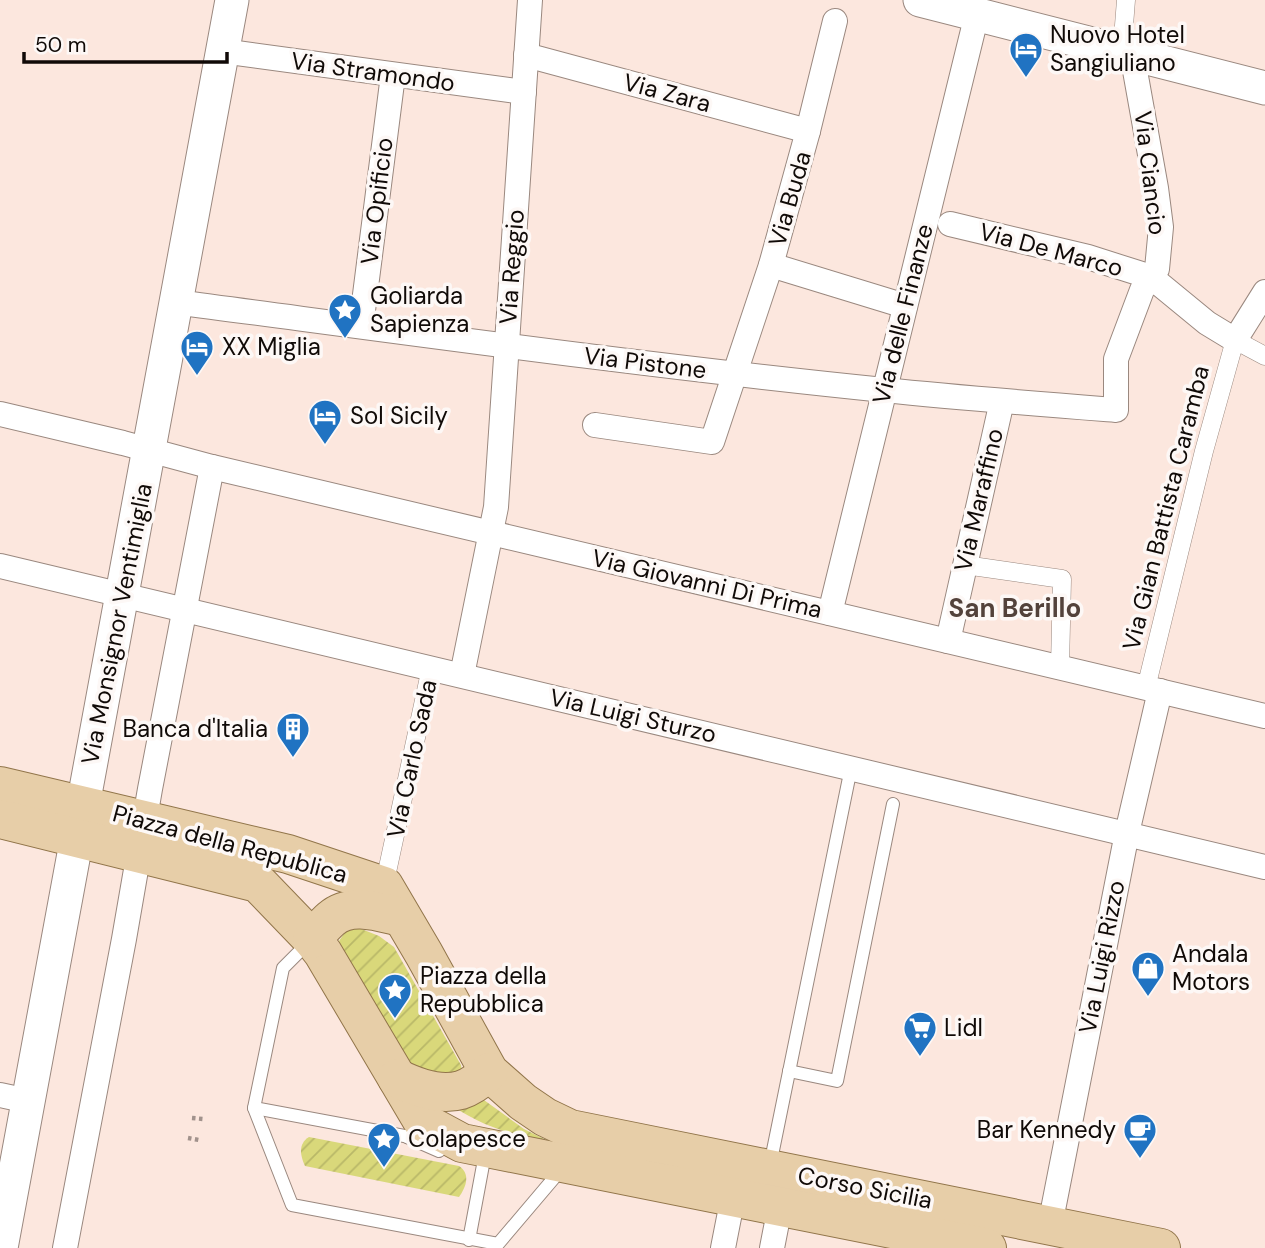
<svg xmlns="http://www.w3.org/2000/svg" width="1265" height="1248" font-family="'DM Sans',sans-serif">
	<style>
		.garden { fill: url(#garden-furrows) }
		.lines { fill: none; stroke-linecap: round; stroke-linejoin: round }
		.service-casing { stroke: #9a887f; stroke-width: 14 }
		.pedestrian-casing { stroke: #9a887f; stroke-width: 19 }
		.minor-casing { stroke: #9a887f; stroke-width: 26 }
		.secondary-casing { stroke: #9a887f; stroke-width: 35 }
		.primary-casing { stroke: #91754a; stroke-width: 40 }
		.path { stroke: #a1928c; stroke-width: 4.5; stroke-dasharray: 3.5 3.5; stroke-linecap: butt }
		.service { stroke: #fff; stroke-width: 12 }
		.pedestrian { stroke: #fff; stroke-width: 18 }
		.minor { stroke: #fff; stroke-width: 24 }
		.secondary { stroke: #fff; stroke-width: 33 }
		.primary { stroke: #e7cea8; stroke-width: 38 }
		.labels { text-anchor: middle; stroke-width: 7; stroke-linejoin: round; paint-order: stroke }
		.poi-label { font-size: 24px; fill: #100a07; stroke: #fdf8f6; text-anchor: start }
		.street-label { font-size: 24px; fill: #100a07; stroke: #fdf8f6 }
		.neighbourhood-label { font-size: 26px; font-weight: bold; fill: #53423b; stroke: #fdf8f6 }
	</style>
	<defs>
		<pattern id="garden-furrows" width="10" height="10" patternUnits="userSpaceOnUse" patternTransform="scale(1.75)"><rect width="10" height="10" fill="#d9d87a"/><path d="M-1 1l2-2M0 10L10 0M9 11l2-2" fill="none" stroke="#b9b868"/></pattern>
	</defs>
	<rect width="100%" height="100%" fill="#fce7de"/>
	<g class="garden">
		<polygon points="354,926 379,936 394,947 461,1065 462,1071 459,1078 415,1073 346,958 339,941 346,931"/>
		<path d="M477,1095l47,34 34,17c-40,-10 -80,-19 -113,-46z"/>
		<path d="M309,1137l150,29c12,8 7,21 0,31l-154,-31c-5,-11 -7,-22 4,-29z"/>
	</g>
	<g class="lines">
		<defs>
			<g id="service">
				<polyline points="309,942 283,968 254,1108 292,1205 498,1244 554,1178"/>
				<polyline points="789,1071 837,1081 893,804"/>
				<polyline points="254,1108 415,1138"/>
				<polyline points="407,1137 439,1151"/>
				<polyline points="770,1165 851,768"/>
				<polyline points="469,1240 483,1165"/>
			</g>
			<g id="pedestrian">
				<polyline points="1122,51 1126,0"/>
				<polyline points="965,565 1062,579 1060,667"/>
				<polyline points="1146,688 1204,451 1235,340 1265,356"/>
				<polyline points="384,886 431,668"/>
			</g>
			<g id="minor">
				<polyline points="222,51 524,92"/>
				<polyline points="526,55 808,131"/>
				<polyline points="950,224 1088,257 1151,277 1207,323 1235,340 1265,292"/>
				<polyline points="771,265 905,306"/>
				<path d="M175,302c236,31 472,64 709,88 77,8 155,14 232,20v-51l26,-69 15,-21 4,-42 -5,-39 -24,-134"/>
				<polyline points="361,326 393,75"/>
				<polyline points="0,414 123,443 212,467 1265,716"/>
				<polyline points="595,425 712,442 771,265 808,131 835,21"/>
				<polyline points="0,566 1265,867"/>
				<polyline points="830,613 977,14"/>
				<polyline points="948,641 1002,401"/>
				<polyline points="462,675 496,507 530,0"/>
				<polyline points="0,1095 28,1101"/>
				<polyline points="1050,1225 1127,833 1160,691"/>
				<polyline points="65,1248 124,939 150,789 212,467"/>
				<polyline points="723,1248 733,1197"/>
				<polyline points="772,1248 780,1207"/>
			</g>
			<g id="secondary">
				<polyline points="920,0 1265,88"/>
				<polyline points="1,1248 232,0"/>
			</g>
			<g id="primary">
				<polyline points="0,786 288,854 384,886 424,954 489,1072 523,1102 545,1117 570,1129 1161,1248"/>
				<polyline points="0,819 258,883 312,939 323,953 423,1122 462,1143 987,1248"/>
				<path d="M312,939c6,-6 12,-14 19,-20 19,-17 48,-7 70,-2"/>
				<path d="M397,1078c18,9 43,18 64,12 10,-3 20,-11 28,-18"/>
			</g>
		</defs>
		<use href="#service" class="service-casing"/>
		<use href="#pedestrian" class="pedestrian-casing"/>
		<use href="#minor" class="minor-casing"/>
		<use href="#secondary" class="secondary-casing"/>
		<use href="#primary" class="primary-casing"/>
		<g class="path">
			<polyline points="192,1118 203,1119"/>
			<polyline points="188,1138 199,1140"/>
		</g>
		<use href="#service" class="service"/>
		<use href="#pedestrian" class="pedestrian"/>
		<use href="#minor" class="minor"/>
		<use href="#secondary" class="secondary"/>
		<use href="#primary" class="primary"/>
	</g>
	<defs>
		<symbol id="hotel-pin" viewBox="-11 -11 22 30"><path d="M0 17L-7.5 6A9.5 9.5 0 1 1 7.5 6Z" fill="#2073c2" stroke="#fdf8f6"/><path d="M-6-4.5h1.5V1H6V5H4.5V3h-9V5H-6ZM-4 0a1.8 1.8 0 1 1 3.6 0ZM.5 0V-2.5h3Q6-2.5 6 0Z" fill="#fff"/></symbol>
		<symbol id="sight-pin" viewBox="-11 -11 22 30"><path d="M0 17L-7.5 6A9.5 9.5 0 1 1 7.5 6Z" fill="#2073c2" stroke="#fdf8f6"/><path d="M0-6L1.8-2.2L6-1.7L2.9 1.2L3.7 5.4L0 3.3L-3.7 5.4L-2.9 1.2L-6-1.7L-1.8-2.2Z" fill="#fff"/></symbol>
		<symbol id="building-pin" viewBox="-11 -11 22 30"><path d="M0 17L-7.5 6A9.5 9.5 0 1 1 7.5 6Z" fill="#2073c2" stroke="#fdf8f6"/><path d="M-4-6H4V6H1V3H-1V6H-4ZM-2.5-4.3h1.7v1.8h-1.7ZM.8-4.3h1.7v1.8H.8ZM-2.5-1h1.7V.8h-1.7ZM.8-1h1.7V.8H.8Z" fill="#fff"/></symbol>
		<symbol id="shop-pin" viewBox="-11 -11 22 30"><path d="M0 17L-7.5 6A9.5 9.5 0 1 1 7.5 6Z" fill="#2073c2" stroke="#fdf8f6"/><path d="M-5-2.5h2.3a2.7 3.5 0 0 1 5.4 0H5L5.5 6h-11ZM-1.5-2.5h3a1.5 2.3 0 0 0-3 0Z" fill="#fff"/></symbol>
		<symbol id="supermarket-pin" viewBox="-11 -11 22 30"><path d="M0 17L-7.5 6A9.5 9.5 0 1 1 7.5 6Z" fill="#2073c2" stroke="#fdf8f6"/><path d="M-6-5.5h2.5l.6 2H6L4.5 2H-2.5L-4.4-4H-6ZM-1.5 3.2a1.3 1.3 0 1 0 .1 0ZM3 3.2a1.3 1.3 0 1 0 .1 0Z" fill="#fff"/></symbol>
		<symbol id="cafe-pin" viewBox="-11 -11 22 30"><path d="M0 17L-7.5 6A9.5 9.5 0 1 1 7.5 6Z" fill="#2073c2" stroke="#fdf8f6"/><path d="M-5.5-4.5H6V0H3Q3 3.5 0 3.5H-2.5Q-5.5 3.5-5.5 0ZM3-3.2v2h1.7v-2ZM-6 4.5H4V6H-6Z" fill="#fff"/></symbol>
	</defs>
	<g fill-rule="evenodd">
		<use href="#hotel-pin" x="1007" y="30" width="38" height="52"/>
		<use href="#sight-pin" x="326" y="291" width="38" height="52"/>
		<use href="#hotel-pin" x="178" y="328" width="38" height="52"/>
		<use href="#hotel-pin" x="306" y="397" width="38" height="52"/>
		<use href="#building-pin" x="274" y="710" width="38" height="52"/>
		<use href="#shop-pin" x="1129" y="949" width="38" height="52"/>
		<use href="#sight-pin" x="376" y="971" width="38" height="52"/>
		<use href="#supermarket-pin" x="901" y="1009" width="38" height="52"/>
		<use href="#cafe-pin" x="1121" y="1111" width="38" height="52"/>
		<use href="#sight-pin" x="365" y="1120" width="38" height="52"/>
	</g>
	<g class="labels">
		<g class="poi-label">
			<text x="1050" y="43">Nuovo Hotel<tspan x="1050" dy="28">Sangiuliano</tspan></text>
			<text x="370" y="304">Goliarda<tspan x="370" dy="28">Sapienza</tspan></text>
			<text x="222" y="355">XX Miglia</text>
			<text x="350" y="424">Sol Sicily</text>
			<text x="268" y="737" text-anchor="end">Banca d'Italia</text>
			<text x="1172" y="962">Andala<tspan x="1172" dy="28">Motors</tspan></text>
			<text x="420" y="984">Piazza della<tspan x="420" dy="28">Repubblica</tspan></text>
			<text x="944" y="1036">Lidl</text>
			<text x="1116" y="1138" text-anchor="end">Bar Kennedy</text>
			<text x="408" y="1147">Colapesce</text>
		</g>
		<g class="street-label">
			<text transform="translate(373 72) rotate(8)" y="8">Via Stramondo</text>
			<text transform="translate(667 93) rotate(15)" y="8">Via Zara</text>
			<text transform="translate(1150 173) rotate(83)" y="8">Via Ciancio</text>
			<text transform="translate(790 199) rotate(-74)" y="8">Via Buda</text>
			<text transform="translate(377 201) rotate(-83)" y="8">Via Opificio</text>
			<text transform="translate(1051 250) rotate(15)" y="8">Via De Marco</text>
			<text transform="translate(512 267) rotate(-86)" y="8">Via Reggio</text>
			<text transform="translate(903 314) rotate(-76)" y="8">Via delle Finanze</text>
			<text transform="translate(645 363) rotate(7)" y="8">Via Pistone</text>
			<text transform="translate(979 500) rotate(-77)" y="8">Via Maraffino</text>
			<text transform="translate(1166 508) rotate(-76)" y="8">Via Gian Battista Caramba</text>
			<text transform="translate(707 584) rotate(13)" y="8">Via Giovanni Di Prima</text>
			<text transform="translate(117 624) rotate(-79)" y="8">Via Monsignor Ventimiglia</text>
			<text transform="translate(633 716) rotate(13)" y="8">Via Luigi Sturzo</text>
			<text transform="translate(412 759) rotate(-78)" y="8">Via Carlo Sada</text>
			<text transform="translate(230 844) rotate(15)" y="8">Piazza della Republica</text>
			<text transform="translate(1102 957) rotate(-79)" y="8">Via Luigi Rizzo</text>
			<text transform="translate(865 1188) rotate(11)" y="8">Corso Sicilia</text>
		</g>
		<g class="neighbourhood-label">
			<text x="1015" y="617">San Berillo</text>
		</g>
	</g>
	<path d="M24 52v10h203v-10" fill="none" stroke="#100a07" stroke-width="3.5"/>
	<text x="35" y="52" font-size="21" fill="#100a07" stroke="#fdf8f6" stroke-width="5" paint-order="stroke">50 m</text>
</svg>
